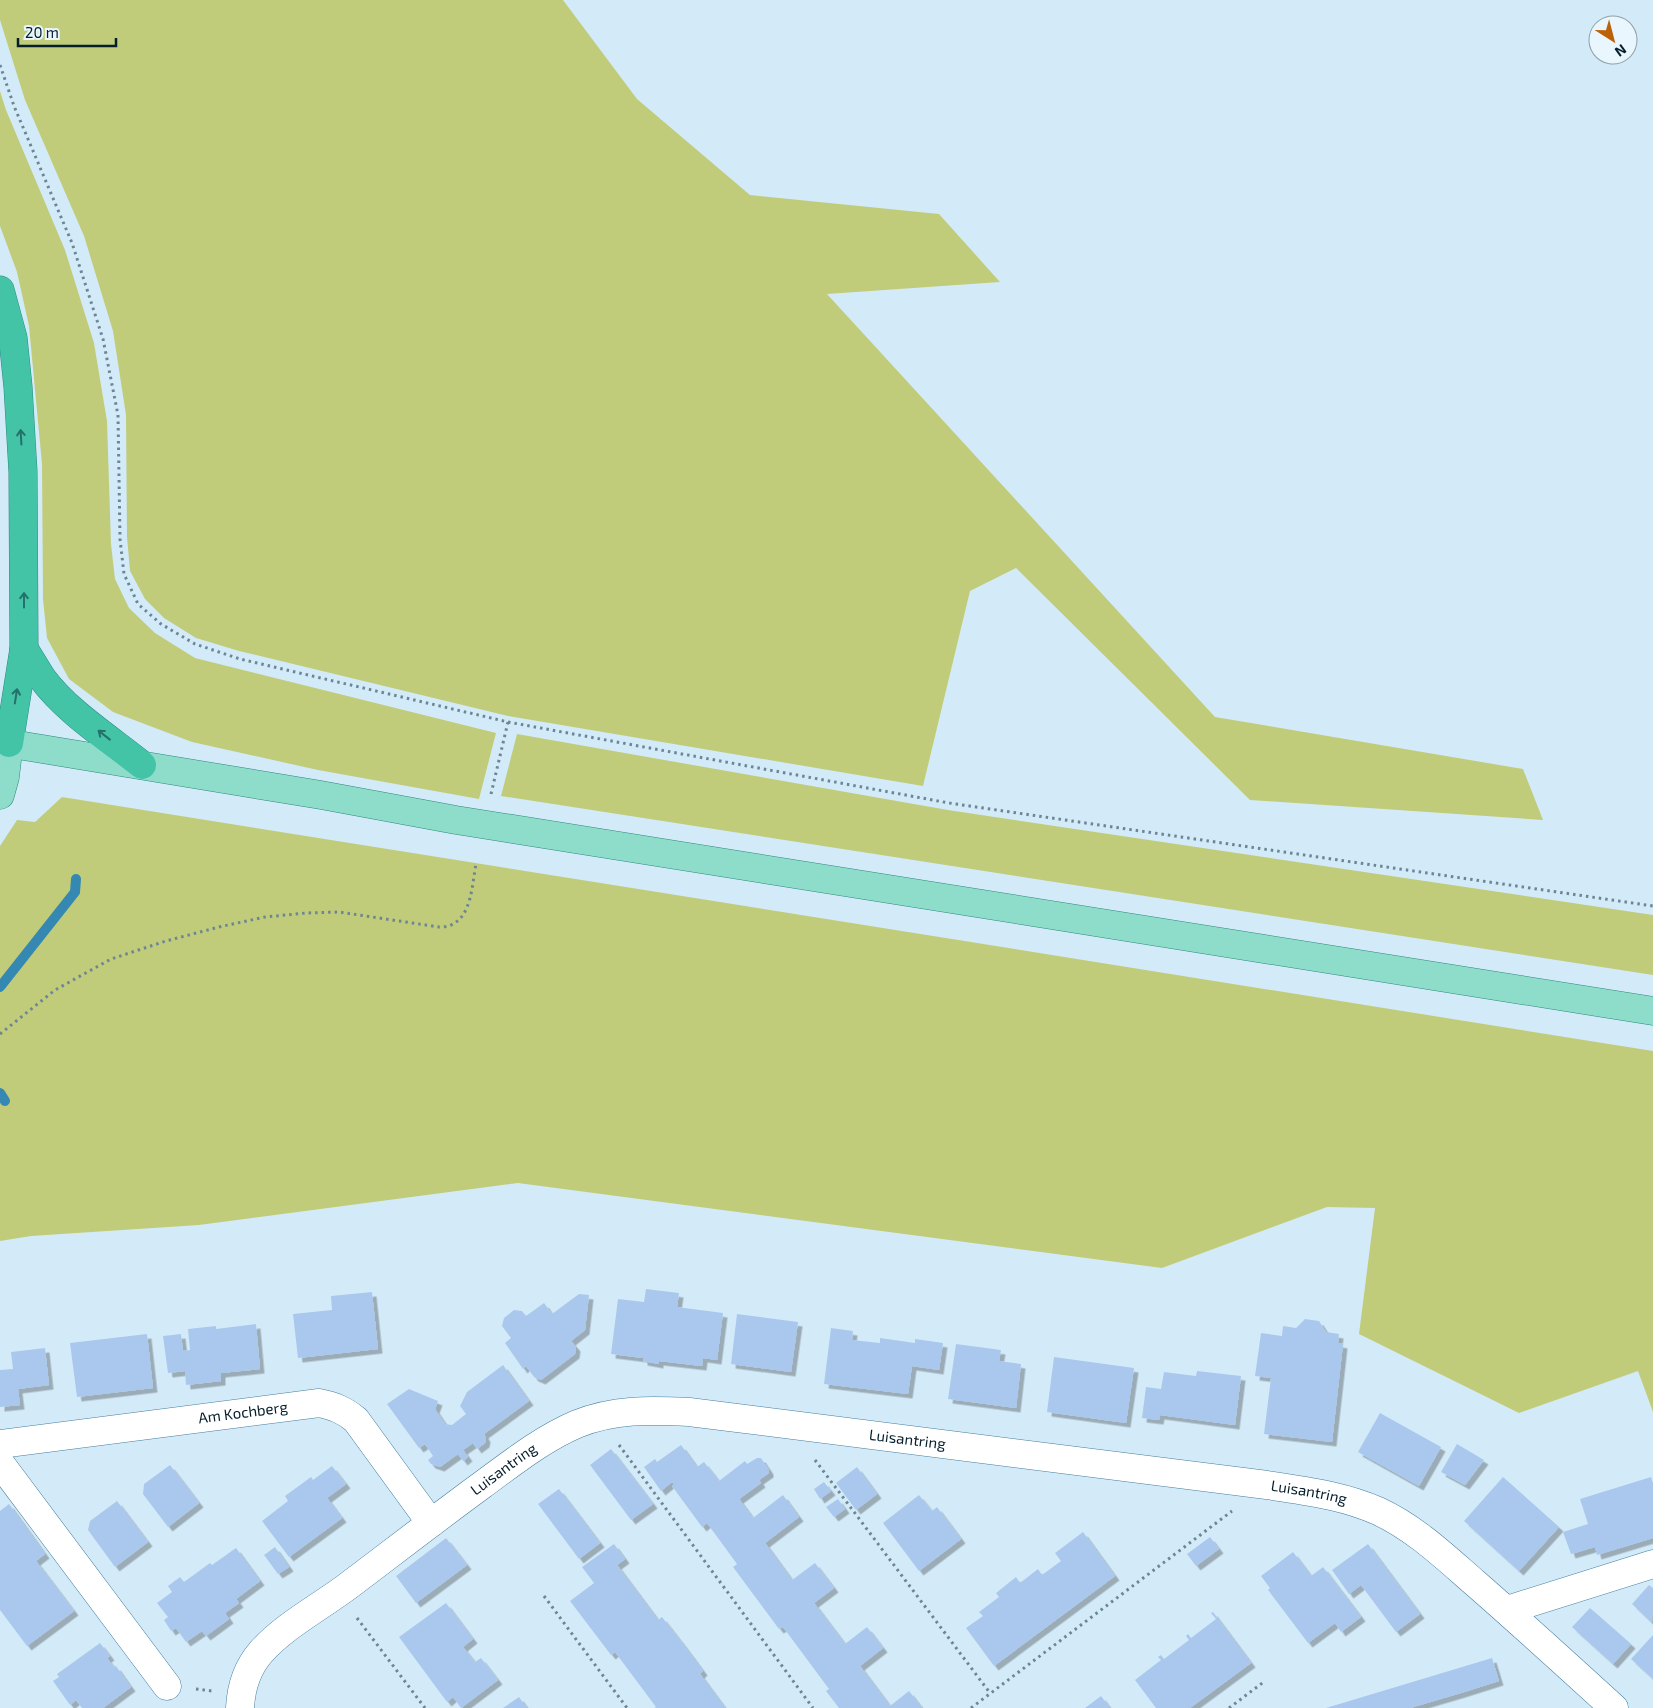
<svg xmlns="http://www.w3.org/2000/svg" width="1653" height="1708" font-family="'Exo 2',sans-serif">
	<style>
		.green { fill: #c1cc7b }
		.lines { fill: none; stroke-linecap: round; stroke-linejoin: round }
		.stream { stroke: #3588b2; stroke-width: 10 }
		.building { fill: #aac8ee; filter: url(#shadow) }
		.minor-casing { stroke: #447e9f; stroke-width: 29 }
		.major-casing { stroke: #2d8a7c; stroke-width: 29 }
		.highway-casing { stroke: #2d8a7c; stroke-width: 29 }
		.path { stroke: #6e8694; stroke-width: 3; stroke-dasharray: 2.5 4; stroke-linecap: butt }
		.minor { stroke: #fff; stroke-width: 28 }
		.major { stroke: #8edcca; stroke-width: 28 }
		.highway { stroke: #43c4a7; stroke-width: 28 }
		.oneway { stroke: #247169 }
		.labels { text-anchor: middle; stroke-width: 4; stroke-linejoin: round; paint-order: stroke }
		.street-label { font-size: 15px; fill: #051e2b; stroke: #eaf6fd }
	</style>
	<defs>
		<filter id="shadow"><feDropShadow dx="4.5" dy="4.5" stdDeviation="0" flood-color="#0004"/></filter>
	</defs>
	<rect width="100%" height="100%" fill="#d3ebf9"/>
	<g class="green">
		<polygon points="0,0 563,0 637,99 750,195 939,214 1000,282 827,294 1215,717 1523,769 1543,820 1250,800 1016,568 970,591 923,786 508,716 239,651 196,638 164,618 145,599 130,571 127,537 126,415 113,331 84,236 25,100 0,20"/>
		<polygon points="0,91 6,110 65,250 94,343 107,421 111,544 115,579 129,608 155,633 195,658 496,733 479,799 318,770 192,742 113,712 69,679 47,638 43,599 42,464 29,326 17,272 0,226"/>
		<polygon points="517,734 948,810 1653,915 1653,975 501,796"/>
		<polygon points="62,797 1653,1051 1653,1412 1638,1371 1519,1413 1359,1334 1375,1208 1327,1207 1162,1268 518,1183 199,1225 31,1236 0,1241 0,846 17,820 35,822"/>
	</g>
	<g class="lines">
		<g class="stream">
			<polyline points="0,987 75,892 76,879"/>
			<polyline points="0,1093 5,1101"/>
		</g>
	</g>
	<g class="building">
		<polygon points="646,1289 679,1293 677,1307 723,1313 717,1360 703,1358 702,1366 659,1361 659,1364 643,1361 643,1358 611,1354 618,1299 644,1302"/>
		<polygon points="372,1292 378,1349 298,1358 293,1314 332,1310 331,1296"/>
		<polygon points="579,1294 589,1295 585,1330 571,1341 576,1347 575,1354 541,1380 534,1377 526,1366 523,1369 505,1343 511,1338 502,1326 504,1318 514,1310 522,1311 526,1316 544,1303 552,1314"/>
		<polygon points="737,1314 798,1322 791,1372 731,1364"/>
		<polygon points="1305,1319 1319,1321 1326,1332 1339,1334 1338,1343 1343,1344 1332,1442 1264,1434 1271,1378 1255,1376 1261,1333 1282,1336 1283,1326 1296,1328"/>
		<polygon points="256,1324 260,1369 221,1373 221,1381 186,1385 185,1371 168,1373 163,1336 181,1334 183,1351 190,1350 188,1329 216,1326 216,1329"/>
		<polygon points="831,1328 853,1331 852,1340 880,1343 880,1338 915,1343 915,1339 943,1343 939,1370 912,1366 908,1394 824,1384"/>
		<polygon points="147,1334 153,1388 77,1397 70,1343"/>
		<polygon points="956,1344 1001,1350 999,1361 1021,1364 1016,1408 948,1399"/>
		<polygon points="45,1348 49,1385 18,1389 20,1405 0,1407 0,1370 13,1369 11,1352"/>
		<polygon points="1054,1357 1134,1368 1126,1423 1047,1412"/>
		<polygon points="503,1365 529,1401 484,1434 486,1438 485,1443 477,1449 473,1443 463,1450 468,1457 463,1461 458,1454 440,1467 431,1464 428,1460 433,1456 425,1444 419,1448 387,1404 409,1389 438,1401 435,1409 445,1424 452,1425 466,1414 460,1406 467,1392"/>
		<polygon points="1197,1371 1241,1376 1235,1425 1160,1415 1159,1420 1142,1418 1146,1387 1161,1389 1164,1372 1196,1376"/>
		<polygon points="1380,1413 1441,1447 1419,1486 1358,1452"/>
		<polygon points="1457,1444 1484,1460 1465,1485 1441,1472"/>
		<polygon points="681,1445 697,1467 704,1462 719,1481 745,1461 747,1464 757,1458 761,1458 769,1470 769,1473 759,1480 761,1483 739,1499 753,1518 783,1495 799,1517 765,1543 792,1580 815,1563 834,1588 814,1603 845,1644 867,1627 883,1648 860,1666 890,1706 909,1691 922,1708 839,1708 826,1691 829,1689 783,1627 779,1629 733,1567 737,1564 707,1523 702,1527 672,1486 674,1484 672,1482 661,1491 644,1467 655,1459 657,1462"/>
		<polygon points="611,1449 653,1504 631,1520 590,1465"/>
		<polygon points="170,1465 199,1503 168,1527 143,1494 144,1484"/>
		<polygon points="332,1466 346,1484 327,1498 342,1518 289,1557 262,1521 288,1501 285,1496 311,1477 313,1480"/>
		<polygon points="857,1467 877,1494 856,1510 836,1483"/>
		<polygon points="1503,1477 1559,1527 1519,1571 1464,1521"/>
		<polygon points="1651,1477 1653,1483 1653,1538 1597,1555 1595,1547 1571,1554 1563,1532 1588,1524 1580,1499"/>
		<polygon points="824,1482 831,1491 820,1499 814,1489"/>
		<polygon points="559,1489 600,1543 579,1559 538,1504"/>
		<polygon points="919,1495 932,1511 937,1507 961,1539 919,1571 883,1523"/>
		<polygon points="838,1499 845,1509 834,1517 826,1507"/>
		<polygon points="117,1501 148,1542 115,1567 88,1530 90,1521"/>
		<polygon points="9,1504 45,1554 36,1561 74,1611 27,1646 0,1610 0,1511"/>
		<polygon points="1083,1532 1115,1576 994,1666 966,1628 983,1616 979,1612 999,1597 996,1593 1016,1577 1020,1583 1038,1569 1042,1575 1061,1561 1055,1553"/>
		<polygon points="1210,1537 1219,1549 1196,1566 1187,1554"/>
		<polygon points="446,1538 467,1565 416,1603 396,1576"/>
		<polygon points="614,1544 625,1559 617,1565 658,1620 662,1617 683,1644 703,1671 700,1674 725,1708 654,1708 656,1707 615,1652 611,1655 570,1601 594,1583 582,1567"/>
		<polygon points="1368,1544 1420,1614 1396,1632 1361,1585 1349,1594 1332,1570"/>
		<polygon points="275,1547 289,1567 278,1574 264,1555"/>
		<polygon points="236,1548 260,1581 236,1599 239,1603 225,1613 229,1619 206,1636 202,1631 186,1642 176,1628 171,1631 164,1620 168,1617 157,1603 172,1592 168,1586 180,1577 184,1582 210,1563 212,1565"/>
		<polygon points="1293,1552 1311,1576 1323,1567 1361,1617 1341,1632 1335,1623 1308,1643 1268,1590 1270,1588 1261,1576"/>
		<polygon points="1649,1585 1653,1588 1652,1623 1632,1604"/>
		<polygon points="446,1603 473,1639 463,1647 475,1662 481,1658 498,1680 461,1708 453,1697 447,1702 399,1637"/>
		<polygon points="1590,1608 1631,1644 1613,1664 1572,1627"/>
		<polygon points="1213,1612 1251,1663 1190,1708 1156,1708 1135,1680 1161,1660 1158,1657 1161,1655 1164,1659 1189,1640 1186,1636 1188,1634 1191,1638 1216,1619 1211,1613"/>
		<polygon points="1653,1635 1653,1679 1631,1659"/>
		<polygon points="100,1643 110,1656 107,1658 114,1667 116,1666 131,1687 103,1708 82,1708 76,1700 70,1705 53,1681 59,1677 57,1674"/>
		<polygon points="1492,1658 1499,1681 1461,1693 1410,1708 1326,1708"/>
		<polygon points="1101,1696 1110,1708 1085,1708"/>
		<polygon points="519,1697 527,1708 503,1708"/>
	</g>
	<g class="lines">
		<defs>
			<g id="minor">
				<path id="s1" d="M0,1444l319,-41c15,3 25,7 37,17l75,103"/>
				<polyline points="0,1463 167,1686"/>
				<polyline points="1507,1610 1653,1564"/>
				<path id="s2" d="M240,1708c1,-20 7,-40 21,-56 23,-26 59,-45 87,-66 45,-34 89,-68 134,-101 30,-22 60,-46 95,-61 37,-15 74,-14 112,-12l578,73c38,6 75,10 111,26 37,17 67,46 97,72 47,41 93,83 139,125"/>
			</g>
			<g id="major">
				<polyline points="0,742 321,795 456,820 1653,1011"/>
				<polyline points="0,795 5,777 9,743"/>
			</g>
			<g id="highway">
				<polyline points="0,290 13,338 18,387 23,472 24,649 9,743"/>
				<path d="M24,649c6,9 12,20 18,29 25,34 68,61 100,87"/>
			</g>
		</defs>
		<use href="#minor" class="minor-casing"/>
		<use href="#major" class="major-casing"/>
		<use href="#highway" class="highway-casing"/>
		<g class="path">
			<polyline points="0,65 14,106 72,243 103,339 118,415 120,539 124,574 138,604 161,624 195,644 240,659 508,722 949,803 1653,906"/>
			<polyline points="491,794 508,722"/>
			<path d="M0,1034l55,-44 56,-31 55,-18 53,-14 46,-10 41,-4 33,-1 100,15c3,0 8,0 12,-2 21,-9 21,-41 25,-61"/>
			<polyline points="619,1445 813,1708"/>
			<polyline points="815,1460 990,1693"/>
			<polyline points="544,1596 627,1708"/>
			<polyline points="357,1618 425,1708"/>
			<polyline points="196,1689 212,1691"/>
			<polyline points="971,1708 1232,1511"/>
			<polyline points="1229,1708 1265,1681"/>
		</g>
		<use href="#minor" class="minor"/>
		<use href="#major" class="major"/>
		<use href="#highway" class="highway"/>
	</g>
	<defs><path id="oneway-shaft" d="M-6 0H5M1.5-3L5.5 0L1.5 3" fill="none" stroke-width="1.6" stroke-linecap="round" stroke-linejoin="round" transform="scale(1.25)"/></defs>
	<g class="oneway">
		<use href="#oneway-shaft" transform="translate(21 437) rotate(-93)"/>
		<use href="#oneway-shaft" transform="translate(24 600) rotate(-90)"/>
		<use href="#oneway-shaft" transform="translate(16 696) rotate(-81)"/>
		<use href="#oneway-shaft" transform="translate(104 735) rotate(-142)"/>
	</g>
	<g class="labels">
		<g class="street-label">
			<text dy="5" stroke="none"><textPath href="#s1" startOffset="245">Am Kochberg</textPath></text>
			<text dy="5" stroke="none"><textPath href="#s2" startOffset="785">Luisantring</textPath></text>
			<text dy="5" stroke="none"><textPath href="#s2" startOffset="365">Luisantring</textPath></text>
			<text dy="5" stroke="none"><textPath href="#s2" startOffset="1190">Luisantring</textPath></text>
		</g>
	</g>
	<g transform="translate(1613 40) rotate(144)"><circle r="24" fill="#eaf6fd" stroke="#8ea0a9"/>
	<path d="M0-4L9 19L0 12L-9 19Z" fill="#bc6107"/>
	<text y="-8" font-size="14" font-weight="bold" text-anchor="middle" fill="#051e2b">N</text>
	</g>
	<path d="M18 38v8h98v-8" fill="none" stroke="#051e2b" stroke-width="2.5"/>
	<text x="25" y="38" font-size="15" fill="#051e2b" stroke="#eaf6fd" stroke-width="4" paint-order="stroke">20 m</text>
</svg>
